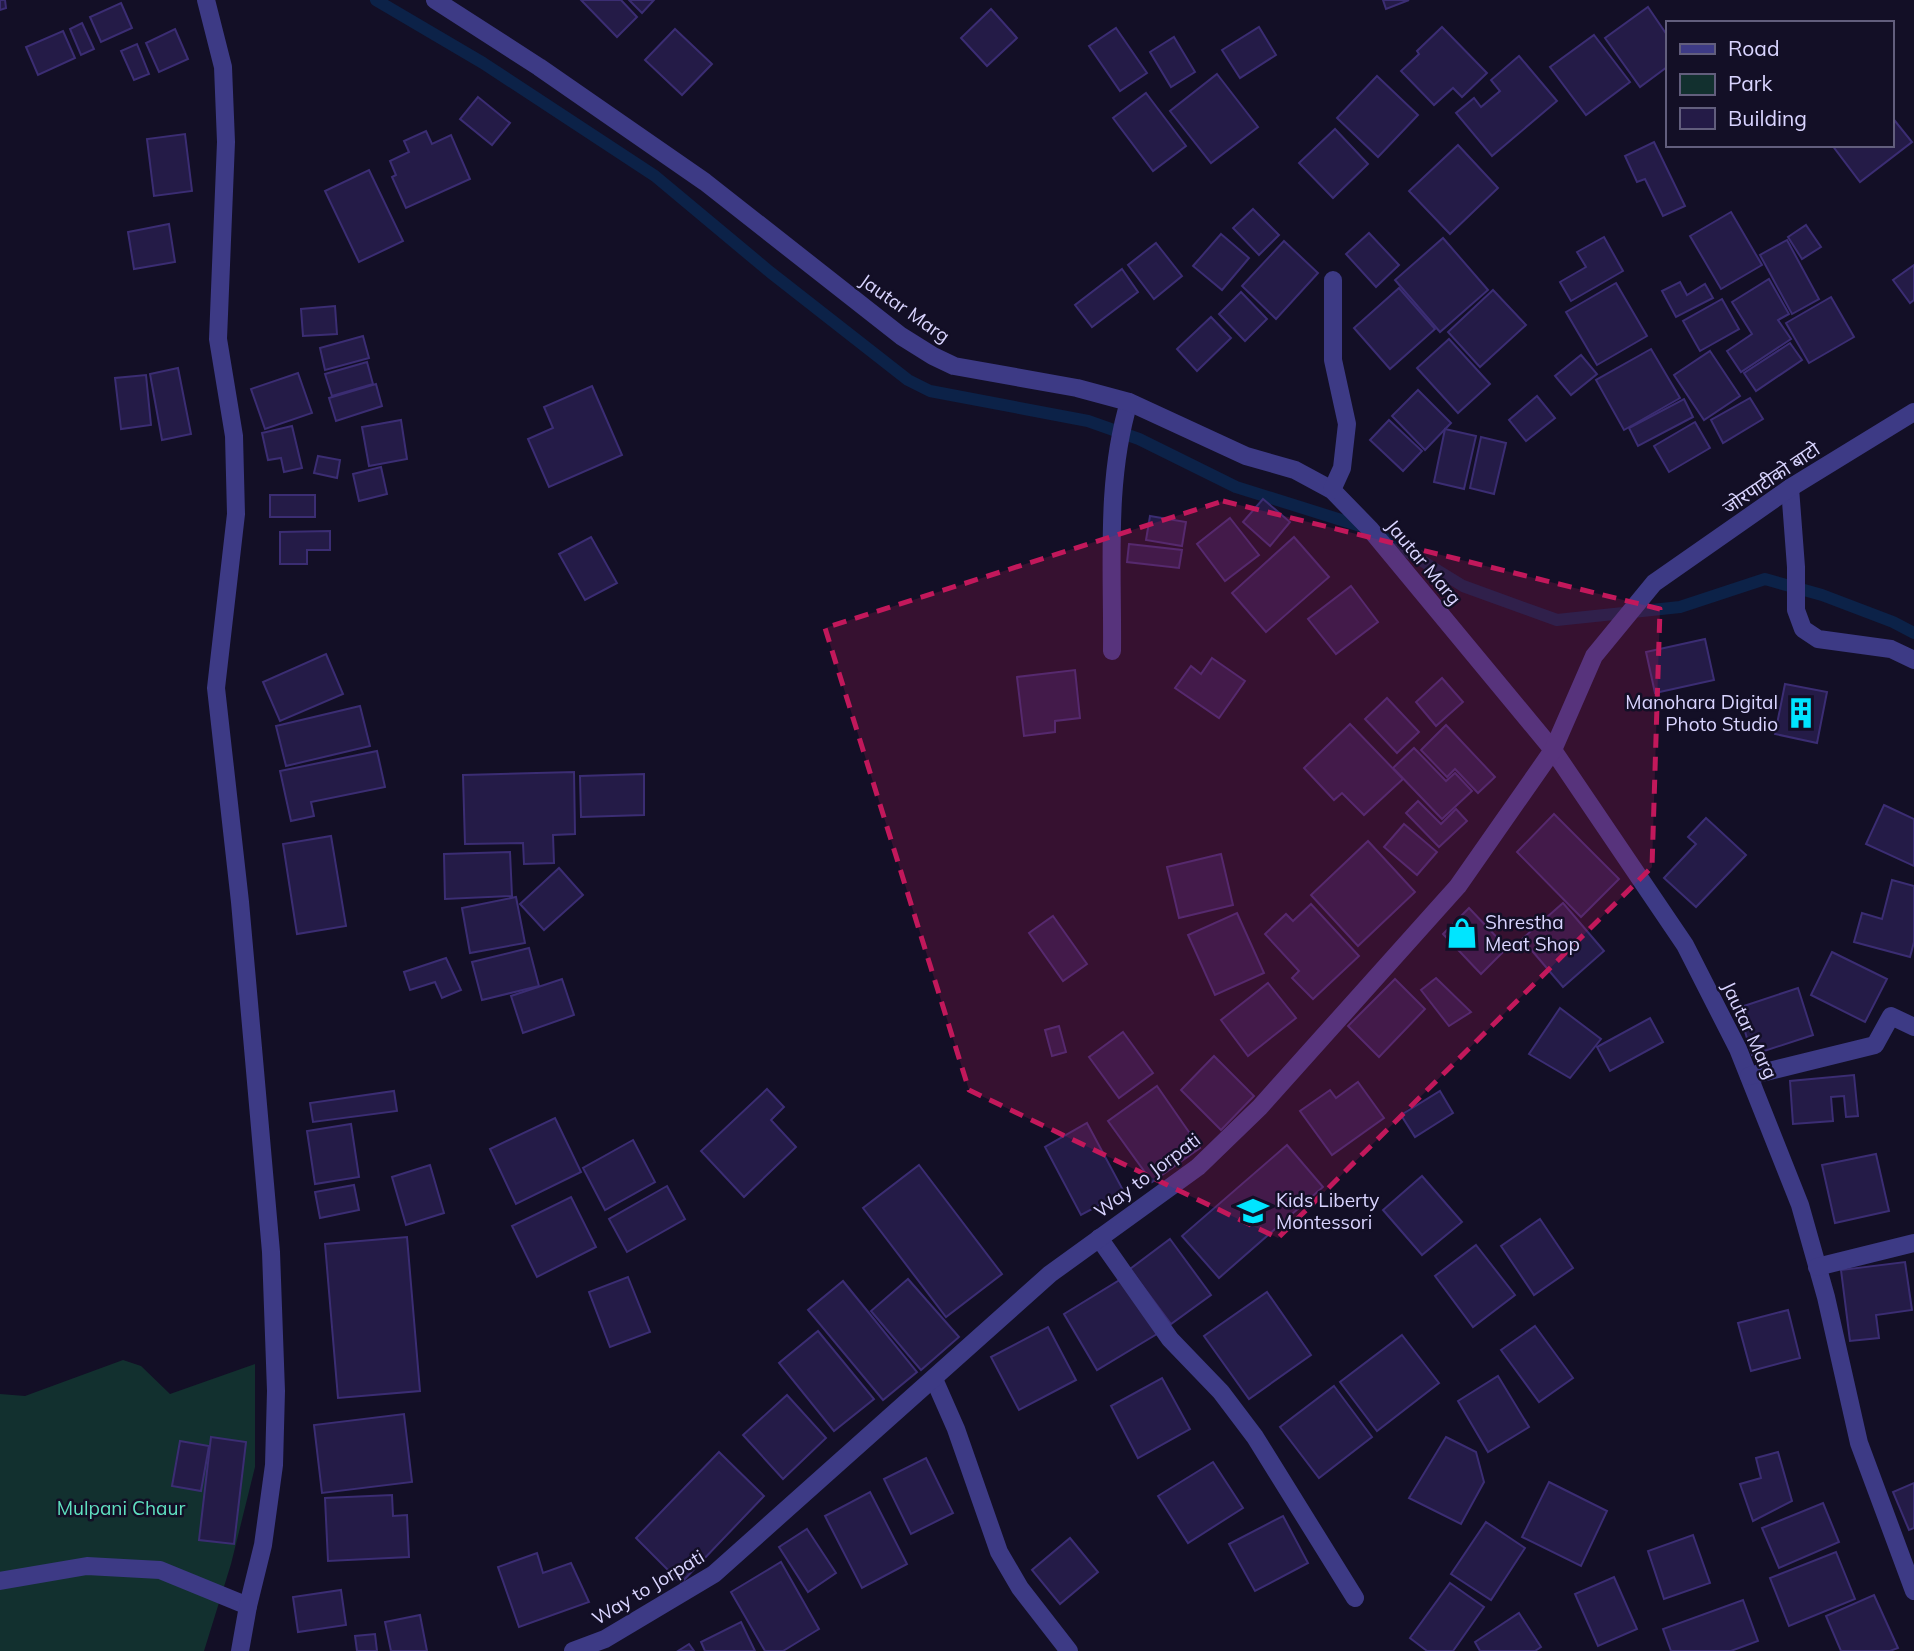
<svg xmlns="http://www.w3.org/2000/svg" width="1914" height="1651" font-family="Mulish,'Noto Sans Devanagari',sans-serif">
	<style>
		.green { fill: #12302f }
		.lines { fill: none; stroke-linecap: round; stroke-linejoin: round }
		.stream { stroke: #0c2248; stroke-width: 12 }
		.building { fill: #241b47; stroke: #3b2d73; stroke-width: 2 }
		.service { stroke: #3d3a85; stroke-width: 18 }
		.minor { stroke: #3d3a85; stroke-width: 18 }
		.tertiary { stroke: #3d3a85; stroke-width: 18 }
		.marked { fill: #c2185b; fill-opacity: 0.2; stroke: #c2185b; stroke-width: 5; stroke-dasharray: 14 9; stroke-linejoin: round }
		.labels { text-anchor: middle; stroke-width: 5; stroke-linejoin: round; paint-order: stroke }
		.street-label { font-size: 19px; fill: #d9d4ff; stroke: #130f26 }
		.poi-label { font-size: 19px; fill: #d9d4ff; stroke: #130f26; text-anchor: start }
		.park-label { font-size: 19px; fill: #5fe0c0; stroke: #130f26 }
	</style>
	<rect width="100%" height="100%" fill="#130f26"/>
	<polygon class="green" points="123,1360 141,1366 170,1394 255,1364 255,1467 231,1564 204,1651 0,1651 0,1394 25,1396"/>
	<g class="lines">
		<polyline class="stream" points="376,0 483,63 655,176 770,272 908,380 930,391 1088,421 1139,439 1236,487 1370,529 1463,586 1557,620 1680,607 1765,579 1822,595 1893,622 1914,633"/>
	</g>
	<g class="building">
		<polygon points="0,0 5,0 6,8 0,10"/>
		<polygon points="581,0 621,0 637,17 617,37"/>
		<polygon points="629,0 654,0 642,13"/>
		<polygon points="1383,0 1409,0 1386,9"/>
		<polygon points="121,3 132,28 101,42 90,17"/>
		<polygon points="1648,7 1667,35 1667,67 1640,87 1605,38"/>
		<polygon points="991,9 1017,38 987,66 961,38"/>
		<polygon points="82,23 94,49 81,55 70,29"/>
		<polygon points="1259,27 1276,55 1240,78 1222,50"/>
		<polygon points="1442,27 1487,73 1462,97 1453,88 1434,105 1401,71 1419,54 1417,51"/>
		<polygon points="1116,28 1147,73 1120,91 1089,46"/>
		<polygon points="175,29 188,59 159,72 146,43"/>
		<polygon points="675,29 712,64 682,95 645,60"/>
		<polygon points="63,31 75,58 38,75 26,47"/>
		<polygon points="1594,35 1630,82 1586,115 1550,67"/>
		<polygon points="1174,37 1195,72 1171,87 1150,52"/>
		<polygon points="137,44 149,74 134,80 121,51"/>
		<polygon points="1519,56 1557,101 1492,156 1456,113 1474,98 1481,107 1500,91 1491,80"/>
		<polygon points="1217,74 1258,127 1211,163 1170,111"/>
		<polygon points="1377,76 1418,115 1378,157 1337,118"/>
		<polygon points="1146,93 1186,146 1153,171 1113,118"/>
		<polygon points="478,97 510,123 492,145 460,119"/>
		<polygon points="1891,116 1912,142 1860,182 1832,145 1891,145"/>
		<polygon points="1335,129 1368,164 1333,198 1299,163"/>
		<polygon points="426,131 432,144 451,135 470,179 406,208 392,177 396,175 390,161 409,152 404,141"/>
		<polygon points="185,134 192,191 154,196 147,139"/>
		<polygon points="1654,142 1685,206 1663,216 1645,179 1637,182 1625,156"/>
		<polygon points="1458,145 1498,188 1450,234 1409,191"/>
		<polygon points="369,170 403,241 359,262 325,191"/>
		<polygon points="1253,209 1279,235 1259,255 1233,228"/>
		<polygon points="1731,212 1762,265 1721,289 1690,236"/>
		<polygon points="169,224 175,262 134,269 128,232"/>
		<polygon points="1806,225 1821,247 1802,259 1788,237"/>
		<polygon points="1369,233 1399,265 1376,287 1346,254"/>
		<polygon points="1221,234 1249,258 1222,290 1193,266"/>
		<polygon points="1604,237 1623,271 1571,301 1560,282 1586,267 1577,252"/>
		<polygon points="1443,238 1488,290 1440,332 1395,280"/>
		<polygon points="1787,240 1819,299 1792,314 1760,255"/>
		<polygon points="1284,241 1318,273 1276,319 1242,286"/>
		<polygon points="1156,243 1182,276 1154,299 1128,265"/>
		<polygon points="1914,265 1914,300 1910,303 1893,280"/>
		<polygon points="1122,269 1138,292 1092,327 1075,305"/>
		<polygon points="1769,279 1789,314 1778,320 1791,339 1741,372 1727,351 1752,334 1732,302"/>
		<polygon points="1680,282 1687,295 1705,284 1713,298 1676,317 1662,291"/>
		<polygon points="1616,283 1647,336 1597,365 1566,312"/>
		<polygon points="1399,288 1435,329 1390,369 1354,328"/>
		<polygon points="1493,290 1526,325 1480,367 1448,332"/>
		<polygon points="1241,292 1267,319 1245,341 1219,314"/>
		<polygon points="1831,297 1854,337 1809,363 1786,323"/>
		<polygon points="1722,299 1739,329 1700,351 1683,321"/>
		<polygon points="335,306 337,334 303,336 301,309"/>
		<polygon points="1211,317 1231,338 1197,371 1177,349"/>
		<polygon points="363,336 369,358 325,370 320,348"/>
		<polygon points="1449,339 1490,384 1458,413 1417,368"/>
		<polygon points="1790,343 1802,360 1756,391 1744,373"/>
		<polygon points="1651,349 1680,398 1624,430 1596,380"/>
		<polygon points="1710,351 1740,396 1704,420 1674,375"/>
		<polygon points="1581,355 1597,374 1571,395 1555,376"/>
		<polygon points="367,362 373,384 332,396 325,374"/>
		<polygon points="178,368 191,434 162,440 150,374"/>
		<polygon points="298,373 312,413 265,429 251,389"/>
		<polygon points="146,375 151,425 121,429 115,378"/>
		<polygon points="376,384 382,406 336,421 329,398"/>
		<polygon points="592,386 622,455 549,487 528,439 553,428 544,407"/>
		<polygon points="1418,390 1451,423 1425,450 1392,416"/>
		<polygon points="1537,396 1555,418 1526,441 1509,420"/>
		<polygon points="1750,398 1763,419 1723,443 1711,420"/>
		<polygon points="1684,399 1693,417 1638,446 1629,428"/>
		<polygon points="401,420 407,459 369,466 362,427"/>
		<polygon points="1389,420 1422,451 1403,471 1370,440"/>
		<polygon points="1695,422 1710,448 1669,472 1654,446"/>
		<polygon points="292,426 302,468 284,472 281,458 268,460 262,433"/>
		<polygon points="1445,429 1476,436 1464,489 1434,482"/>
		<polygon points="1481,437 1506,443 1494,494 1470,488"/>
		<polygon points="318,456 340,460 337,478 314,473"/>
		<polygon points="381,467 387,494 359,501 353,474"/>
		<rect x="270" y="495" width="45" height="22"/>
		<polygon points="1263,499 1290,522 1270,546 1243,522"/>
		<polygon points="1150,516 1186,522 1182,546 1146,540"/>
		<polygon points="1230,518 1259,555 1225,581 1197,544"/>
		<polygon points="330,531 330,550 307,550 307,564 280,564 280,532"/>
		<polygon points="591,537 617,583 585,600 559,554"/>
		<polygon points="1294,537 1329,577 1266,632 1232,593"/>
		<polygon points="1129,544 1182,550 1179,568 1127,562"/>
		<polygon points="1351,586 1378,622 1336,654 1308,619"/>
		<polygon points="1705,639 1714,680 1655,693 1646,652"/>
		<polygon points="326,654 343,694 280,721 263,682"/>
		<polygon points="1212,658 1245,681 1219,718 1175,688 1191,666 1201,674"/>
		<polygon points="1075,670 1080,718 1055,721 1055,732 1024,736 1017,677"/>
		<polygon points="1442,678 1463,702 1436,726 1416,702"/>
		<polygon points="1785,684 1827,692 1817,743 1775,734"/>
		<polygon points="1387,698 1419,732 1397,753 1365,719"/>
		<polygon points="360,706 370,746 286,766 276,726"/>
		<polygon points="1350,724 1403,779 1364,815 1342,793 1334,800 1304,768"/>
		<polygon points="1446,725 1495,777 1478,793 1455,769 1447,777 1421,750"/>
		<polygon points="1414,748 1446,781 1455,773 1472,791 1442,819 1393,768"/>
		<polygon points="377,751 385,787 311,802 314,816 291,821 280,771"/>
		<polygon points="574,772 575,834 553,835 554,863 524,864 523,843 465,844 463,775"/>
		<polygon points="644,774 644,815 581,817 580,776"/>
		<polygon points="1418,801 1441,824 1456,809 1467,821 1439,847 1406,813"/>
		<polygon points="1884,805 1914,819 1914,866 1866,844"/>
		<polygon points="1554,814 1619,879 1581,917 1517,852"/>
		<polygon points="1706,818 1746,855 1696,907 1664,878 1696,844 1688,837"/>
		<polygon points="1404,824 1437,852 1417,875 1384,847"/>
		<polygon points="331,836 346,926 297,934 283,844"/>
		<polygon points="1368,841 1415,892 1358,946 1311,895"/>
		<polygon points="510,852 512,896 445,899 444,854"/>
		<polygon points="1221,854 1233,905 1179,918 1167,867"/>
		<polygon points="559,868 583,895 544,930 520,904"/>
		<polygon points="1892,880 1914,886 1914,942 1910,957 1854,942 1862,913 1882,919"/>
		<polygon points="516,897 525,943 470,953 462,908"/>
		<polygon points="1563,903 1604,951 1563,987 1522,939"/>
		<polygon points="1311,904 1359,956 1313,999 1292,978 1299,971 1265,934 1286,914 1293,921"/>
		<polygon points="1469,908 1507,948 1481,974 1443,934"/>
		<polygon points="1237,913 1264,973 1215,995 1188,935"/>
		<polygon points="1053,916 1087,964 1063,981 1029,933"/>
		<polygon points="529,948 539,986 482,1000 472,962"/>
		<polygon points="1832,952 1887,979 1865,1022 1811,995"/>
		<polygon points="446,958 461,990 442,998 435,982 410,990 404,972"/>
		<polygon points="1436,978 1471,1012 1449,1026 1421,990"/>
		<polygon points="562,979 574,1015 523,1033 511,996"/>
		<polygon points="1395,979 1425,1009 1379,1057 1348,1026"/>
		<polygon points="1268,983 1296,1018 1248,1056 1221,1020"/>
		<polygon points="1798,988 1813,1035 1752,1055 1738,1008"/>
		<polygon points="1560,1008 1601,1039 1570,1078 1529,1054"/>
		<polygon points="1650,1018 1663,1042 1610,1071 1597,1047"/>
		<polygon points="1059,1026 1066,1052 1052,1056 1045,1030"/>
		<polygon points="1123,1032 1153,1073 1119,1098 1089,1057"/>
		<polygon points="1214,1056 1254,1096 1221,1130 1181,1090"/>
		<polygon points="1854,1075 1858,1116 1846,1117 1844,1096 1831,1097 1833,1121 1793,1124 1790,1081"/>
		<polygon points="1358,1082 1384,1118 1332,1155 1300,1111 1330,1090 1336,1098"/>
		<polygon points="1157,1086 1200,1148 1152,1182 1108,1121"/>
		<polygon points="767,1089 784,1107 771,1120 796,1147 744,1197 701,1151"/>
		<polygon points="394,1091 397,1111 313,1122 310,1103"/>
		<polygon points="1440,1091 1453,1113 1415,1137 1401,1115"/>
		<polygon points="555,1118 581,1172 516,1204 490,1149"/>
		<polygon points="1087,1123 1124,1192 1081,1215 1045,1147"/>
		<polygon points="351,1124 359,1177 315,1184 307,1131"/>
		<polygon points="633,1140 655,1182 605,1210 583,1168"/>
		<polygon points="1287,1145 1323,1187 1219,1278 1182,1236"/>
		<polygon points="1876,1154 1889,1211 1835,1223 1822,1165"/>
		<polygon points="430,1165 444,1213 406,1225 392,1177"/>
		<polygon points="919,1165 1002,1274 946,1317 863,1208"/>
		<polygon points="1422,1176 1462,1222 1422,1255 1383,1210"/>
		<polygon points="354,1185 359,1210 320,1218 315,1192"/>
		<polygon points="667,1186 685,1219 627,1252 609,1219"/>
		<polygon points="571,1197 596,1247 537,1277 512,1226"/>
		<polygon points="1540,1219 1573,1268 1534,1295 1501,1246"/>
		<polygon points="407,1237 420,1391 338,1398 325,1244"/>
		<polygon points="1170,1239 1211,1295 1171,1324 1130,1269"/>
		<polygon points="1476,1245 1515,1295 1473,1327 1435,1276"/>
		<polygon points="1905,1262 1912,1310 1876,1315 1879,1338 1850,1341 1841,1270"/>
		<polygon points="628,1277 650,1332 610,1347 589,1292"/>
		<polygon points="1123,1278 1157,1334 1097,1370 1064,1314"/>
		<polygon points="908,1279 959,1337 921,1370 871,1311"/>
		<polygon points="843,1281 917,1372 883,1400 808,1310"/>
		<polygon points="1267,1292 1311,1355 1249,1399 1204,1336"/>
		<polygon points="1788,1310 1800,1358 1751,1371 1738,1323"/>
		<polygon points="1535,1326 1573,1378 1539,1402 1501,1350"/>
		<polygon points="1048,1327 1076,1380 1019,1410 991,1357"/>
		<polygon points="818,1331 874,1399 834,1431 779,1363"/>
		<polygon points="1402,1335 1439,1383 1377,1431 1340,1382"/>
		<polygon points="1498,1376 1529,1427 1488,1452 1458,1401"/>
		<polygon points="1162,1378 1190,1429 1138,1458 1111,1406"/>
		<polygon points="1334,1386 1372,1437 1319,1478 1280,1427"/>
		<polygon points="787,1395 826,1438 783,1479 743,1435"/>
		<polygon points="404,1414 412,1482 322,1493 314,1425"/>
		<polygon points="211,1437 246,1442 234,1544 199,1540"/>
		<polygon points="1446,1437 1476,1452 1484,1482 1461,1524 1409,1498"/>
		<polygon points="180,1441 209,1446 201,1491 172,1486"/>
		<polygon points="719,1452 764,1496 681,1583 636,1538"/>
		<polygon points="1778,1452 1792,1501 1753,1521 1740,1484 1761,1478 1756,1458"/>
		<polygon points="926,1458 953,1513 911,1534 884,1479"/>
		<polygon points="1213,1462 1243,1508 1188,1543 1158,1496"/>
		<polygon points="1549,1482 1607,1511 1581,1566 1522,1537"/>
		<polygon points="1914,1483 1914,1528 1909,1530 1893,1492"/>
		<polygon points="870,1492 907,1564 862,1588 825,1516"/>
		<polygon points="392,1495 393,1516 407,1515 409,1557 328,1561 325,1498"/>
		<polygon points="1823,1503 1839,1542 1779,1568 1762,1528"/>
		<polygon points="1283,1516 1308,1563 1255,1591 1229,1544"/>
		<polygon points="1486,1522 1525,1548 1491,1600 1451,1574"/>
		<polygon points="807,1529 836,1573 808,1592 779,1547"/>
		<polygon points="1693,1535 1710,1583 1664,1599 1648,1551"/>
		<polygon points="1070,1538 1098,1572 1060,1604 1032,1570"/>
		<polygon points="1836,1552 1855,1599 1789,1626 1770,1578"/>
		<polygon points="537,1553 543,1573 571,1563 589,1602 519,1627 498,1567"/>
		<polygon points="781,1562 819,1629 783,1651 765,1651 731,1592"/>
		<polygon points="1614,1577 1637,1629 1598,1646 1575,1594"/>
		<polygon points="1450,1583 1484,1607 1453,1651 1427,1651 1410,1638"/>
		<polygon points="341,1590 346,1625 298,1632 293,1597"/>
		<polygon points="1874,1595 1898,1648 1890,1651 1841,1651 1826,1616"/>
		<polygon points="1743,1600 1758,1641 1731,1651 1671,1651 1663,1629"/>
		<polygon points="1519,1613 1541,1647 1535,1651 1480,1651 1475,1642"/>
		<polygon points="420,1615 427,1651 391,1651 385,1622"/>
		<polygon points="741,1622 755,1651 705,1651 701,1642"/>
		<polygon points="375,1634 377,1651 357,1651 355,1636"/>
		<polygon points="689,1644 694,1651 678,1651"/>
	</g>
	<g class="lines">
		<g class="service">
			<path d="M1112,651c1,-82 -7,-170 17,-249"/>
			<polyline points="0,1581 87,1566 160,1570 248,1606"/>
		</g>
		<g class="minor">
			<polyline points="435,0 539,67 705,182 901,336 933,356 954,366 1077,388 1129,402 1246,456 1295,470 1332,490 1370,529 1553,750 1685,945 1738,1049 1800,1205 1826,1297 1859,1443 1914,1591"/>
			<polyline points="1790,488 1796,567 1796,610 1803,629 1818,639 1891,649 1914,660"/>
			<polyline points="1332,490 1342,468 1347,424 1333,360 1333,280"/>
			<polyline points="1749,1076 1875,1045 1891,1016 1914,1027"/>
			<polyline points="1099,1238 1170,1339 1221,1392 1255,1437 1355,1598"/>
			<polyline points="1817,1267 1914,1243"/>
			<polyline points="934,1379 956,1429 999,1552 1020,1588 1069,1651"/>
		</g>
		<g class="tertiary">
			<polyline points="206,0 223,67 226,142 218,339 234,436 236,514 216,688 240,902 253,1048 271,1252 276,1391 274,1465 263,1545 248,1606 240,1651"/>
			<polyline points="573,1651 605,1639 714,1574 1050,1274 1198,1167 1260,1107 1458,886 1553,750 1594,656 1654,583 1790,488 1914,412"/>
		</g>
	</g>
	<path class="marked" d="M1223,501l437,108 -8,258 -374,371 -309,-148 -144,-462z"/>
	<defs>
		<symbol id="building-bare" viewBox="-9 -9 18 18"><path d="M-4-6H4V6H1V3H-1V6H-4ZM-2.5-4.3h1.7v1.8h-1.7ZM.8-4.3h1.7v1.8H.8ZM-2.5-1h1.7V.8h-1.7ZM.8-1h1.7V.8H.8Z" fill="#00e5ff" stroke="#130f26" stroke-width="2.5" paint-order="stroke"/></symbol>
		<symbol id="shop-bare" viewBox="-9 -9 18 18"><path d="M-5-2.5h2.3a2.7 3.5 0 0 1 5.4 0H5L5.5 6h-11ZM-1.5-2.5h3a1.5 2.3 0 0 0-3 0Z" fill="#00e5ff" stroke="#130f26" stroke-width="2.5" paint-order="stroke"/></symbol>
		<symbol id="school-bare" viewBox="-9 -9 18 18"><path d="M0-5L7-2L0 1L-7-2ZM-4 1L0 2.5L4 1V4Q0 6-4 4Z" fill="#00e5ff" stroke="#130f26" stroke-width="2.5" paint-order="stroke"/></symbol>
	</defs>
	<g fill-rule="evenodd">
		<use href="#building-bare" x="1779" y="691" width="44" height="44"/>
		<use href="#shop-bare" x="1440" y="911" width="44" height="44"/>
		<use href="#school-bare" x="1231" y="1189" width="44" height="44"/>
	</g>
	<g class="labels">
		<g class="street-label">
			<text transform="translate(905 308) rotate(35)" y="7">Jautar Marg</text>
			<text transform="translate(1771 478) rotate(-34)" y="7">जोरपाटीको बाटो</text>
			<text transform="translate(1424 562) rotate(50)" y="7">Jautar Marg</text>
			<text transform="translate(1750 1030) rotate(65)" y="7">Jautar Marg</text>
			<text transform="translate(1147 1175) rotate(-37)" y="7">Way to Jorpati</text>
			<text transform="translate(648 1587) rotate(-31)" y="7">Way to Jorpati</text>
		</g>
		<g class="poi-label">
			<text x="1778" y="709" text-anchor="end">Manohara Digital<tspan x="1778" dy="22">Photo Studio</tspan></text>
			<text x="1485" y="929">Shrestha<tspan x="1485" dy="22">Meat Shop</tspan></text>
			<text x="1276" y="1207">Kids Liberty<tspan x="1276" dy="22">Montessori</tspan></text>
		</g>
		<g class="park-label">
			<text x="121" y="1515">Mulpani Chaur</text>
		</g>
	</g>
	<rect x="1666" y="21" width="228" height="126" fill="#130f26" stroke="#625e7d" stroke-width="2"/>
	<rect x="1680" y="44" width="35" height="10" fill="#3d3a85" stroke="#625e7d" stroke-width="2"/>
	<text x="1728" y="56" font-size="21" fill="#d9d4ff">Road</text>
	<rect x="1680" y="74" width="35" height="21" fill="#12302f" stroke="#625e7d" stroke-width="2"/>
	<text x="1728" y="91" font-size="21" fill="#d9d4ff">Park</text>
	<rect x="1680" y="108" width="35" height="21" fill="#241b47" stroke="#625e7d" stroke-width="2"/>
	<text x="1728" y="126" font-size="21" fill="#d9d4ff">Building</text>
</svg>
